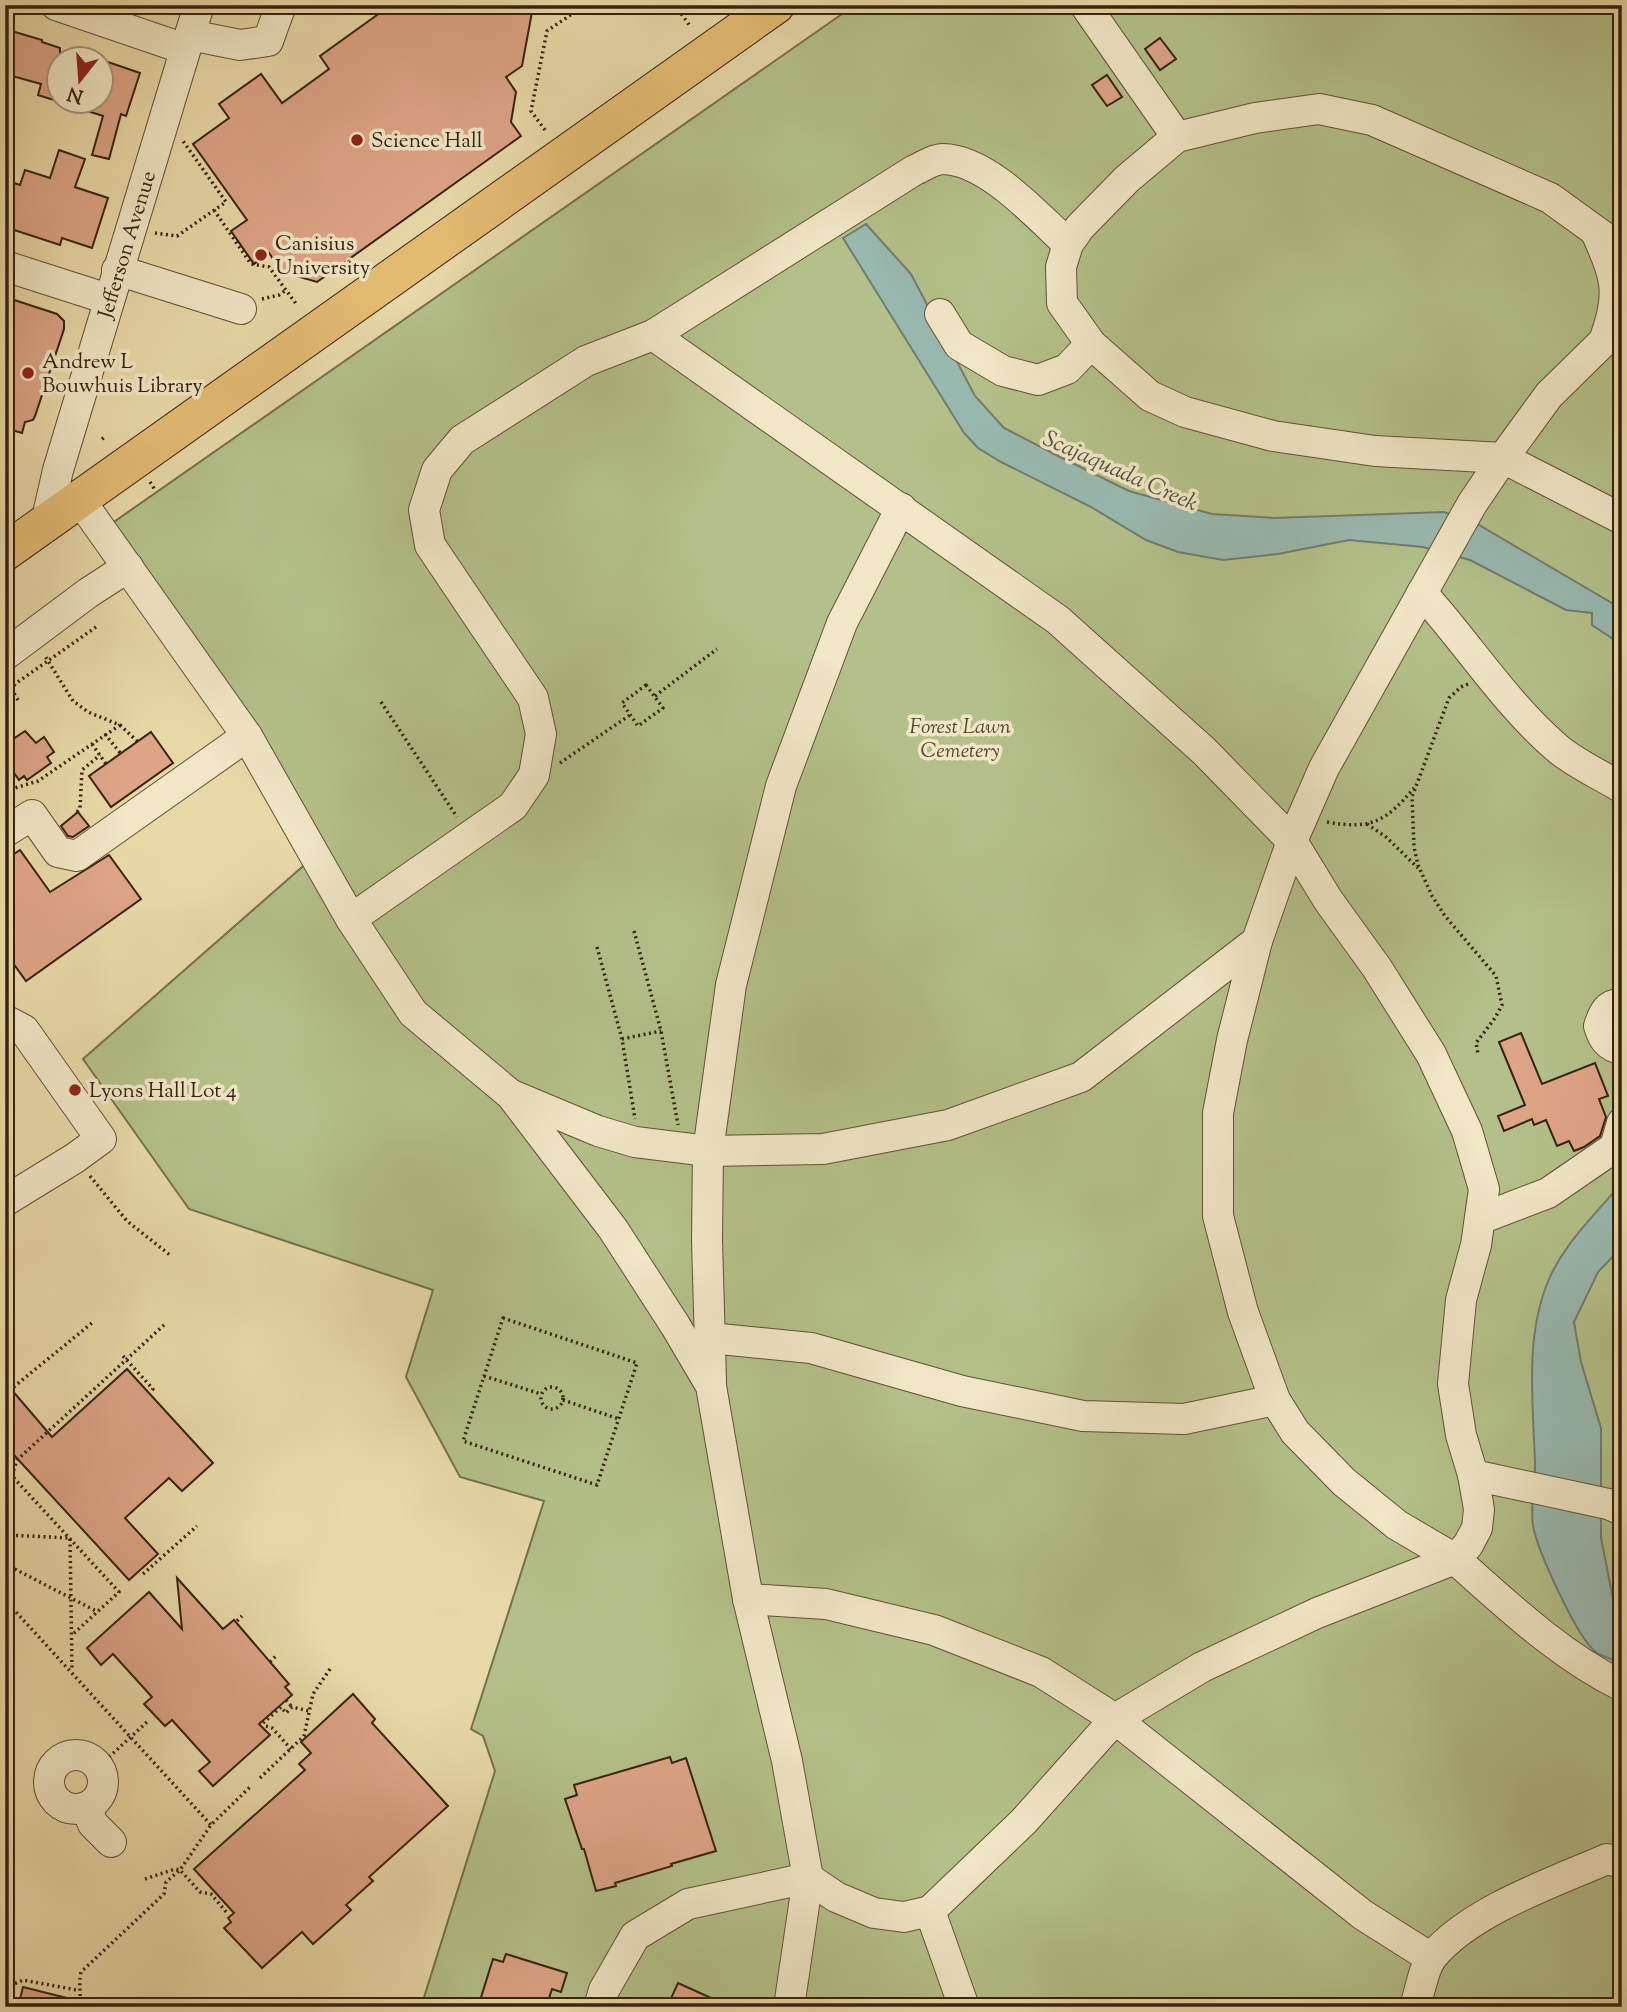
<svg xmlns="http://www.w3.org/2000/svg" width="1627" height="2012" font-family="'Sorts Mill Goudy',serif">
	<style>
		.green { fill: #b4c089; stroke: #75714c; stroke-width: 2 }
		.water { fill: #99b9b0; stroke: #717d70; stroke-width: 2 }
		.building { fill: #dda486; stroke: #36220f; stroke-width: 2 }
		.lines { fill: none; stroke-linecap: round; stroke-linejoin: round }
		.minor-casing { stroke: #635035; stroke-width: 32 }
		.major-casing { stroke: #36220f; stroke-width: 39 }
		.path { stroke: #36220f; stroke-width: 3.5; stroke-dasharray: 2 3.5; stroke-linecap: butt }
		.minor { stroke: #f1e6c6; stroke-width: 30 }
		.major { stroke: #e4bc74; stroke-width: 37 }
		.poi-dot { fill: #8f2418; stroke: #f1e6c6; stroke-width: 2.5 }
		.labels { text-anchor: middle; stroke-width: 7; stroke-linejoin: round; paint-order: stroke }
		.poi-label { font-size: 21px; fill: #36220f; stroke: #f1e6c6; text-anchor: start }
		.street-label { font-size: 21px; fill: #36220f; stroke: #f1e6c6 }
		.park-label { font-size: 21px; font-style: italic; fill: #564a2e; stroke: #f1e6c6 }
		.water-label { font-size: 23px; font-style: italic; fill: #544f3f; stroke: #f1e6c6 }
	</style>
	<rect width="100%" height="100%" fill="#e9d9a8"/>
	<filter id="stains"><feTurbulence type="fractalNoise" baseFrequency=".00286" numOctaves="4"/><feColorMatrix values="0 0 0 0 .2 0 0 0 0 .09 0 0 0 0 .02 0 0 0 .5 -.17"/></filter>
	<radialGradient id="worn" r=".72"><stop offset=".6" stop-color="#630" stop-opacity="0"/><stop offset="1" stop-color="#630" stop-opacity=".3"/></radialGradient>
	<polygon class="green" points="855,5 1622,5 1622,2007 421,2007 495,1771 483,1736 471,1729 544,1501 460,1477 406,1377 433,1290 189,1209 83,1059 310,860 98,533"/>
	<g class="water">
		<polygon points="866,224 911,274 975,396 1004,428 1060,457 1129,491 1212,514 1274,518 1444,512 1479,525 1622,609 1622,645 1592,625 1592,613 1566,610 1470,560 1423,547 1349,540 1278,554 1223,560 1178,552 1146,540 1091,507 1001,462 978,448 964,433 843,238"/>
		<path d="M1622,1182v65l-24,25 -24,50 7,40 20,66v110l13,66 8,12v47c-8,-3 -18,-6 -25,-10 -20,-14 -59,-102 -64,-127 -3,-20 2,-43 2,-64 -2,-58 -10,-123 12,-178 16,-41 48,-68 75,-102z"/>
	</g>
	<g class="building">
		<polygon points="391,5 490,5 532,12 522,66 506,77 516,92 511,122 521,136 317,282 282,272 269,253 254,264 231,231 247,220 193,144 229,118 219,104 261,74 282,103 329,69 320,56"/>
		<polygon points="5,29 42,40 42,42 60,48 60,102 38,95 41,84 5,74"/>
		<polygon points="1160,38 1176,59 1160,70 1145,49"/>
		<polygon points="102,60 140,73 126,116 121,114 109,159 92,155 103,116 69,105 70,102 102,102"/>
		<polygon points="1107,75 1122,97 1107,106 1092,85"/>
		<polygon points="59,150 85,159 75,187 108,198 92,248 62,238 60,245 5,227 5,180 20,185 25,170 50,178"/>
		<polygon points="5,297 57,314 64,321 64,329 35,416 33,420 25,422 22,433 5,428"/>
		<polygon points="25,731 36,743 44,737 54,752 47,757 51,763 27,780 24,776 19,780 7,763 12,760 8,754 12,752 6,744"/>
		<polygon points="151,732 173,763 111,807 89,776"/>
		<polygon points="78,812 89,826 73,837 68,836 61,826"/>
		<polygon points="20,850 50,892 109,855 141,899 26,981 5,952 5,860"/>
		<polygon points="1521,1033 1542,1084 1595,1063 1608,1096 1599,1099 1606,1117 1600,1136 1584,1147 1574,1151 1569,1141 1557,1146 1546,1120 1534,1125 1532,1119 1504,1131 1498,1116 1525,1105 1499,1042"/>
		<polygon points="127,1369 213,1463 182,1491 169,1478 125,1518 158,1554 129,1580 13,1454 5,1461 5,1382 52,1437"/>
		<polygon points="177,1578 223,1629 234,1620 289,1684 285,1687 292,1695 259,1724 270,1735 213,1786 199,1771 210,1762 172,1720 165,1726 144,1704 152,1697 113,1654 101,1665 87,1648 149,1592 182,1629"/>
		<polygon points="353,1694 375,1719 372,1723 448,1806 369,1877 373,1881 346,1905 351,1910 313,1944 302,1932 262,1968 224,1928 231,1922 228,1918 234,1913 194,1869 305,1770 299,1764 311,1753 301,1742"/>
		<polygon points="670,1757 672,1763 686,1758 716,1851 671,1864 672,1866 615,1883 616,1886 596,1891 584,1849 582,1849 565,1799 577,1795 574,1785"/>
		<polygon points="506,1954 567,1973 561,1992 552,1989 546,2007 478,2007 493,1959 503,1962"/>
		<polygon points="678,1983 731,2007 667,2007"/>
		<polygon points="23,1987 79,2001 79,2007 18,2007"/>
	</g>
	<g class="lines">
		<defs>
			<g id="minor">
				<polyline points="56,5 185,49"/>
				<polyline points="1085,5 1177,137"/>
				<polyline points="190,35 240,45 268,41 281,5"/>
				<path d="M1596,232c20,46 26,60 8,109"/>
				<polyline points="1622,250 1550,198 1372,120 1319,109 1255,118 1177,137 1127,179 1080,227 1068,244 1061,267 1062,303 1091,344 1150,396 1185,412 1273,436 1375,451 1503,458 1622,519"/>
				<polyline points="5,266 108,299"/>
				<polyline points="117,270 241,309"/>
				<polyline points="940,314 959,345 1003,371 1038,380 1067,369 1091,344"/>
				<path d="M653,335l405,285 146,131 88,90 36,59 49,68 54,86 36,77 17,58 -8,56 -15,55 -8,84 8,51 12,40 6,34 -2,19 -9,17 -13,14c52,46 104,96 167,127"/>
				<polyline points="80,500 247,736 351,919 413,1013 511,1095 613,1229 675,1325 711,1386 748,1599 787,1761 808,1878 789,2007"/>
				<path id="s1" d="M46,523l12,-53 141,-465"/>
				<path d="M1422,593c46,51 83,110 135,155 19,16 44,27 65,40"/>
				<polyline points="5,655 88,593 128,567"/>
				<polyline points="5,832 32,815 58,852 77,856 247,736"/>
				<path d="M351,919l162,-113 21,-31 7,-41 -8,-36 -103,-153 -6,-35 13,-40 25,-30 124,-79 67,-26 260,-164c9,-4 21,-12 30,-12 45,1 94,57 125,85"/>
				<path d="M1622,1004c-15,-1 -19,10 -23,22 4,13 9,21 23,23"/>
				<polyline points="5,1020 24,1030 101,1139 75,1158 5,1201"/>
				<polyline points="512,1095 598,1131 635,1142 708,1151 823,1149 948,1125 1081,1077 1257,941"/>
				<polyline points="1480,1219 1548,1193 1615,1147 1622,1123"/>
				<polyline points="710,1338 811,1348 962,1391 1083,1416 1184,1419 1275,1400"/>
				<polyline points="711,1381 707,1240 708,1151 731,985 781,786 842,623 901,508"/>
				<polyline points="1473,1475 1608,1504 1622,1510"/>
				<polyline points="1455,1559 1397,1525 1344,1482 1295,1432 1275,1400 1243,1312 1218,1216 1218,1113 1232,1040 1257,941 1292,841 1324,768 1472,504 1503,458 1549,395 1604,341 1622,331"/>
				<polyline points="748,1599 826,1604 934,1630 1041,1672 1115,1719 1363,1915 1431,1958"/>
				<circle cx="76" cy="1782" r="27"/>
				<polyline points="86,1807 93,1824 111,1842"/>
				<polyline points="930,1911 964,2007"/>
				<polyline points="599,2007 604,1990 635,1936 688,1904 808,1878 836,1897 874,1913 904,1917 930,1911 1024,1821 1115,1719 1202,1667 1317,1613 1455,1559"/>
				<path d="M1415,2007c5,-15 8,-39 18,-51 37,-45 121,-74 174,-97l15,4"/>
			</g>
			<polyline id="major" points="5,552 776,5"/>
		</defs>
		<use href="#minor" class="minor-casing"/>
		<use href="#major" class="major-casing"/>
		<g class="path">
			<polyline points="635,5 643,8 647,5"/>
			<polyline points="675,5 690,26"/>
			<polyline points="1053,5 1062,12"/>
			<polyline points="545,130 531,111 547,31 585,5"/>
			<polyline points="214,210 251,264 269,267 297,305"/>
			<polyline points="155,233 177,236 226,202 183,141"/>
			<polyline points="262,299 279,295 286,290"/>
			<polyline points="102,439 106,436"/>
			<polyline points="150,482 155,490"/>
			<polyline points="1468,684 1461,687 1449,698 1412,797 1414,847 1418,865 1432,896 1445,916 1496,976 1502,1005 1495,1018 1476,1043 1478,1054"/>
			<polygon points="646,685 663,708 638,726 622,703"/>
			<polyline points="655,696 717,649"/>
			<polyline points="18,700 12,690 15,684 96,627"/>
			<polyline points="381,702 457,817"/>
			<polyline points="120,725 138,742"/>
			<polyline points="105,734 121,754"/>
			<polyline points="92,744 106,764"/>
			<polyline points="560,763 630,715"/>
			<polyline points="5,791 38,781 120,725 88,712 73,701 45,656"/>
			<polyline points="77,812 80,808 82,770 100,755"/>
			<path d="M1327,822c45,8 59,-1 87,-34"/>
			<polyline points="1367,824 1386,837 1418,868"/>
			<polyline points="634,931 661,1031 678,1125"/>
			<polyline points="597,947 622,1039 635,1119"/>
			<polyline points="622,1039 661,1031"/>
			<polyline points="90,1176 127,1221 170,1255"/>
			<polygon points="503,1318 637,1363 597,1485 463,1441"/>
			<polyline points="123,1356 153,1389 150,1392"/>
			<polyline points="484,1376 541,1394"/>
			<circle cx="552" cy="1398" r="11"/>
			<polyline points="5,1394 92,1323"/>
			<polyline points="563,1400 619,1419"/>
			<polyline points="12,1476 17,1460 164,1325"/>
			<polyline points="5,1481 12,1476 119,1592 72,1635"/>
			<polyline points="5,1535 70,1538 72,1671"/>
			<polyline points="5,1564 98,1612"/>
			<polyline points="143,1574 197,1526"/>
			<polyline points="5,1600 211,1825"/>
			<polyline points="237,1621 242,1616"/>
			<polyline points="270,1662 277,1655"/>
			<polyline points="286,1700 292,1707"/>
			<polyline points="263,1723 281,1707 286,1713 292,1707 309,1711"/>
			<polyline points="266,1726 272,1728 291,1749"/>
			<polyline points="109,1757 148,1721"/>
			<polyline points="260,1778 304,1736 313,1694 330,1669"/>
			<polyline points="145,1879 175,1869 180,1870 200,1892 211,1894 228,1914"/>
			<polyline points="5,1983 13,1948"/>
			<polyline points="5,1988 23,1980 77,1990"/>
			<polyline points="5,2002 17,2004"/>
			<path d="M79,2007c3,-13 -1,-21 2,-35l83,-78 2,-12 14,-12 31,-45 40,-39"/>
		</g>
		<use href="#minor" class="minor"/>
		<use href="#major" class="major"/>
	</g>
	<g class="poi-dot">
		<circle cx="357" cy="140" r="7"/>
		<circle cx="261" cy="255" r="7"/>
		<circle cx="28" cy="373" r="7"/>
		<circle cx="75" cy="1090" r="7"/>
	</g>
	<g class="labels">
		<g class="poi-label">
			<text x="371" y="147">Science Hall</text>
			<text x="275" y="250">Canisius<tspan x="275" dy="24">University</tspan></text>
			<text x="42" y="368">Andrew L<tspan x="42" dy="24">Bouwhuis Library</tspan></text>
			<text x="89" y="1097">Lyons Hall Lot 4</text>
		</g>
		<g class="street-label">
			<text dy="7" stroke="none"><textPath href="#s1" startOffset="290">Jefferson Avenue</textPath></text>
		</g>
		<g class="park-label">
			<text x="960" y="733">Forest Lawn<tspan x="960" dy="24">Cemetery</tspan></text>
		</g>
		<g class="water-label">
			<text transform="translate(1121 470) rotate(24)" y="8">Scajaquada Creek</text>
		</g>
	</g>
	<rect width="1627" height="2012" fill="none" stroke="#e9d9a8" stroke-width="28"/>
	<rect x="7" y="7" width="1613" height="1998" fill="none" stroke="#36220f" stroke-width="3.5"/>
	<rect x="14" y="14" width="1599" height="1984" fill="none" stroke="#36220f" stroke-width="2"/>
	<g transform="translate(80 80) rotate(197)"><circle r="33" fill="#f1e6c6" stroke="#a6987d" stroke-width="2"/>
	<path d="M0-5L12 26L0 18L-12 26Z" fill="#8f2418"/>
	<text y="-10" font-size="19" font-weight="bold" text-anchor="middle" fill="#36220f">N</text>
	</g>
	<rect width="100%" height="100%" filter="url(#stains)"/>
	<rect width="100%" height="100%" fill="url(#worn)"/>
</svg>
